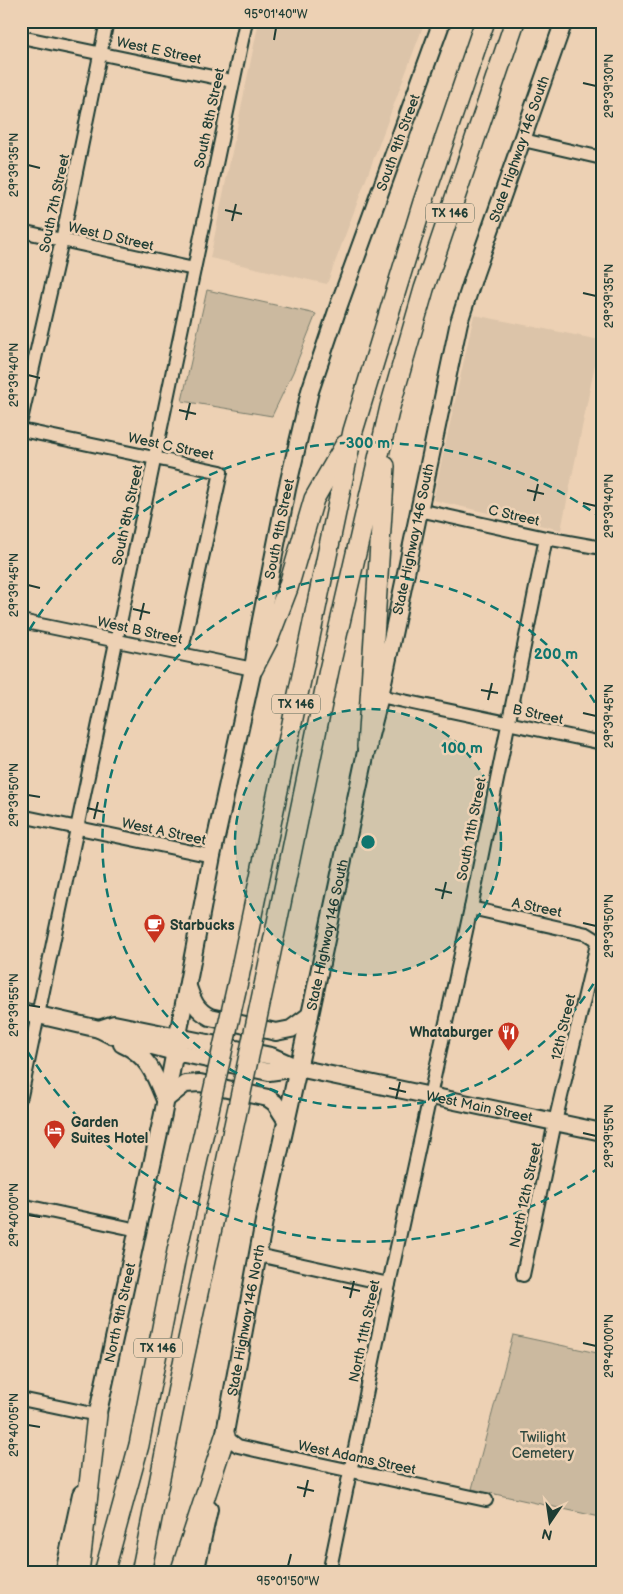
<svg xmlns="http://www.w3.org/2000/svg" width="623" height="1594" font-family="'Balsamiq Sans',sans-serif">
	<style>
		.built { fill: #dcc4a9 }
		.green { fill: #cbb99f; stroke: #757b6a }
		.lines { fill: none; stroke-linecap: round; stroke-linejoin: round }
		.minor-casing { stroke: #1f3d34; stroke-width: 16 }
		.major-casing { stroke: #1f3d34; stroke-width: 20 }
		.highway-casing { stroke: #1f3d34; stroke-width: 22 }
		.minor { stroke: #edd1b4; stroke-width: 12 }
		.major { stroke: #edd1b4; stroke-width: 16 }
		.highway { stroke: #edd1b4; stroke-width: 19 }
		.highway-bridge-casing { stroke: #1f3d34; stroke-width: 22; stroke-linecap: butt }
		.highway-bridge { stroke: #edd1b4; stroke-width: 19 }
		.ticks { fill: none; stroke: #1f3d34; stroke-width: 2 }
		.ring { fill: none; stroke: #0f766e; stroke-width: 2.5; stroke-dasharray: 9 6 }
		.labels { text-anchor: middle; stroke-width: 5; stroke-linejoin: round; paint-order: stroke }
		.shield { fill: #edd1b4; stroke: #5d695a; stroke-width: 1 }
		.shield-label { font-size: 12px; font-weight: bold; fill: #1f3d34 }
		.street-label { font-size: 14px; fill: #1f3d34; stroke: #edd1b4 }
		.poi-label { font-size: 14px; font-weight: bold; fill: #1f3d34; stroke: #edd1b4; text-anchor: start }
		.park-label { font-size: 14px; fill: #30493f; stroke: #edd1b4 }
		.centre { fill: #0f766e; stroke: #edd1b4; stroke-width: 2.5 }
		.ring-label { font-size: 15px; text-anchor: middle; font-weight: bold; fill: #0f766e; stroke: #edd1b4; stroke-width: 5; stroke-linejoin: round; paint-order: stroke }
		.neatline { fill: none; stroke: #1f3d34; stroke-width: 2 }
		.ticks-label { font-size: 12px; text-anchor: middle; fill: #1f3d34 }
	</style>
	<rect width="100%" height="100%" fill="#edd1b4"/>
	<filter id="ink" filterUnits="userSpaceOnUse"><feTurbulence type="fractalNoise" baseFrequency=".02" numOctaves="2"/><feDisplacementMap in="SourceGraphic" scale="10" xChannelSelector="R" yChannelSelector="G"/><feConvolveMatrix kernelMatrix="1 2 1 2 8 2 1 2 1" color-interpolation-filters="sRGB"/></filter>
	<g filter="url(#ink)">
		<g class="built">
			<polygon points="259,21 425,21 327,284 210,258"/>
			<polygon points="474,315 600,340 561,530 433,500"/>
		</g>
		<g class="green">
			<polygon points="207,290 316,314 293,372 272,416 182,401"/>
			<polygon points="513,1335 602,1354 602,1510 600,1517 472,1489"/>
		</g>
		<g class="lines">
			<defs>
				<g id="minor">
					<polyline points="21,37 232,81"/>
					<polyline points="523,140 602,158"/>
					<polyline points="21,231 194,269"/>
					<polyline points="21,420 62,240 107,21"/>
					<polyline points="21,430 221,472 181,654"/>
					<polyline points="419,510 546,538 602,548"/>
					<polyline points="21,621 253,669"/>
					<polyline points="380,696 602,743"/>
					<polyline points="21,816 212,856"/>
					<polyline points="471,908 587,934 595,939 597,944 555,1122 523,1275"/>
					<polyline points="21,1096 246,21"/>
					<polyline points="21,1205 138,1230"/>
					<polyline points="258,1255 389,1284"/>
					<polyline points="21,1399 97,1415"/>
					<polyline points="225,1436 238,1446 273,1454 486,1500"/>
					<polyline points="329,1573 389,1284 471,908 546,538"/>
				</g>
				<g id="major">
					<path d="M188,987c5,14 8,23 22,30l66,15 15,-3 19,-14"/>
					<polyline points="21,1011 99,1029 111,1035 175,1052 269,1072 298,1068"/>
					<path id="s1" d="M99,1029l15,-5 157,32 27,12 304,64"/>
					<path d="M122,1044c26,11 33,31 43,56l20,-16 15,-1 68,15 7,5 11,17"/>
					<path id="s2" d="M95,1426l68,-312 49,-258 41,-187 5,-34 29,-146 23,-98 29,-86 103,-284"/>
					<path id="s3" d="M222,1449l42,-228 46,-206 57,-268 13,-51 79,-374 16,-49 89,-252"/>
					<polyline points="64,1573 81,1494"/>
					<polyline points="195,1573 209,1509"/>
				</g>
				<g id="highway">
					<polyline points="253,669 268,640 288,588 314,499 345,445"/>
					<polyline points="367,747 385,466"/>
					<polyline points="239,977 353,431 423,202 485,21"/>
					<polyline points="265,981 329,670 390,407 424,289 515,21"/>
					<polyline points="79,1573 97,1415"/>
					<polyline points="104,1573 139,1445 177,1251 206,1123"/>
					<polyline points="141,1573 183,1363 233,1130"/>
					<polyline points="180,1573 225,1436"/>
				</g>
			</defs>
			<use href="#minor" class="minor-casing"/>
			<use href="#major" class="major-casing"/>
			<use href="#highway" class="highway-casing"/>
			<use href="#minor" class="minor"/>
			<use href="#major" class="major"/>
			<use href="#highway" class="highway"/>
			<defs>
				<g id="highway-bridge">
					<polyline points="206,1123 239,977"/>
					<polyline points="233,1130 265,981"/>
				</g>
			</defs>
			<use href="#highway-bridge" class="highway-bridge-casing"/>
			<use href="#highway-bridge" class="highway-bridge"/>
		</g>
	</g>
	<path class="ticks" d="M274,40l2,-12M583,83l13,3M28,165l12,3M225,210l17,4M232,221l4,-17M583,293l13,3M28,375l12,3M179,410l17,4M186,420l4,-17M527,490l17,4M534,501l4,-17M583,503l13,3M28,585l12,3M133,609l17,4M140,620l4,-17M481,690l17,3M488,700l4,-17M583,713l13,3M28,795l12,2M87,808l17,4M94,819l4,-17M435,889l17,4M442,899l4,-17M583,923l13,3M28,1005l12,2M389,1088l17,4M396,1099l4,-17M583,1133l13,3M28,1215l12,2M343,1287l17,4M350,1298l4,-17M583,1343l13,3M28,1425l12,2M297,1487l17,4M304,1497l4,-17M288,1566l3,-12"/>
	<circle cx="368" cy="842" r="133" fill="#0f766e" fill-opacity=".12"/>
	<g class="ring">
		<circle cx="368" cy="842" r="133"/>
		<path d="M601 971A266 266 0 1 1 601 713"/>
		<path d="M600 1167A399 399 0 0 1 22 1042M22 642A399 399 0 0 1 600 517"/>
	</g>
	<defs>
		<symbol id="cafe-pin" viewBox="-11 -11 22 30"><path d="M0 17L-7.5 6A9.5 9.5 0 1 1 7.5 6Z" fill="#c8321e" stroke="#edd1b4"/><path d="M-5.5-4.5H6V0H3Q3 3.5 0 3.5H-2.5Q-5.5 3.5-5.5 0ZM3-3.2v2h1.7v-2ZM-6 4.5H4V6H-6Z" fill="#fff"/></symbol>
		<symbol id="restaurant-pin" viewBox="-11 -11 22 30"><path d="M0 17L-7.5 6A9.5 9.5 0 1 1 7.5 6Z" fill="#c8321e" stroke="#edd1b4"/><path d="M-5-6h1v4h1v-4h1v4h1v-4h1v5L-1.5 .5V6h-2V.5L-5-1ZM5-6V6H3V1.5H1.5Q1.5-4 5-6Z" fill="#fff"/></symbol>
		<symbol id="hotel-pin" viewBox="-11 -11 22 30"><path d="M0 17L-7.5 6A9.5 9.5 0 1 1 7.5 6Z" fill="#c8321e" stroke="#edd1b4"/><path d="M-6-4.5h1.5V1H6V5H4.5V3h-9V5H-6ZM-4 0a1.8 1.8 0 1 1 3.6 0ZM.5 0V-2.5h3Q6-2.5 6 0Z" fill="#fff"/></symbol>
	</defs>
	<g fill-rule="evenodd">
		<use href="#cafe-pin" x="142" y="912" width="25" height="34"/>
		<use href="#restaurant-pin" x="496" y="1020" width="25" height="34"/>
		<use href="#hotel-pin" x="42" y="1118" width="25" height="34"/>
	</g>
	<g class="labels">
		<g class="shield">
			<rect x="426" y="203.5" width="48" height="19" rx="4"/>
			<rect x="272" y="694.5" width="48" height="19" rx="4"/>
			<rect x="134" y="1338.5" width="48" height="19" rx="4"/>
		</g>
		<g class="shield-label">
			<text x="450" y="217">TX 146</text>
			<text x="296" y="708">TX 146</text>
			<text x="158" y="1352">TX 146</text>
		</g>
		<g class="street-label">
			<text transform="translate(159 50) rotate(12)" y="5">West E Street</text>
			<text transform="translate(209 118) rotate(-78)" y="5">South 8th Street</text>
			<text dy="5" stroke="none"><textPath href="#s2" startOffset="1321">South 9th Street</textPath></text>
			<text dy="5" stroke="none"><textPath href="#s3" startOffset="1335">State Highway 146 South</textPath></text>
			<text transform="translate(54 203) rotate(-78)" y="5">South 7th Street</text>
			<text transform="translate(111 236) rotate(13)" y="5">West D Street</text>
			<text transform="translate(171 446) rotate(12)" y="5">West C Street</text>
			<text transform="translate(127 515) rotate(-78)" y="5">South 8th Street</text>
			<text transform="translate(514 515) rotate(13)" y="5">C Street</text>
			<text dy="5" stroke="none"><textPath href="#s2" startOffset="916">South 9th Street</textPath></text>
			<text dy="5" stroke="none"><textPath href="#s3" startOffset="930">State Highway 146 South</textPath></text>
			<text transform="translate(140 630) rotate(12)" y="5">West B Street</text>
			<text transform="translate(538 714) rotate(12)" y="5">B Street</text>
			<text transform="translate(471 829) rotate(-79)" y="5">South 11th Street</text>
			<text transform="translate(164 831) rotate(12)" y="5">West A Street</text>
			<text transform="translate(537 907) rotate(12)" y="5">A Street</text>
			<text dy="5" stroke="none"><textPath href="#s3" startOffset="525">State Highway 146 South</textPath></text>
			<text transform="translate(563 1027) rotate(-77)" y="5">12th Street</text>
			<text dy="5" stroke="none"><textPath href="#s1" startOffset="391">West Main Street</textPath></text>
			<text transform="translate(525 1195) rotate(-78)" y="5">North 12th Street</text>
			<text dy="5" stroke="none"><textPath href="#s2" startOffset="116">North 9th Street</textPath></text>
			<text dy="5" stroke="none"><textPath href="#s3" startOffset="131">State Highway 146 North</textPath></text>
			<text transform="translate(364 1331) rotate(-78)" y="5">North 11th Street</text>
			<text transform="translate(357 1457) rotate(12)" y="5">West Adams Street</text>
		</g>
		<g class="poi-label">
			<text x="170" y="930">Starbucks</text>
			<text x="493" y="1037" text-anchor="end">Whataburger</text>
			<text x="71" y="1127">Garden<tspan x="71" dy="16">Suites Hotel</tspan></text>
		</g>
		<g class="park-label">
			<text x="543" y="1442">Twilight<tspan x="543" dy="16">Cemetery</tspan></text>
		</g>
	</g>
	<circle cx="368" cy="842" r="8" class="centre"/>
	<g class="ring-label">
		<text x="368" y="448">300 m</text>
		<text x="556" y="659">200 m</text>
		<text x="462" y="753">100 m</text>
	</g>
	<rect width="623" height="1594" fill="none" stroke="#edd1b4" stroke-width="55"/>
	<g transform="translate(550 1522) rotate(193)" stroke="#edd1b4" stroke-width="4" paint-order="stroke">
	<path d="M0-4L9 19L0 12L-9 19Z" fill="#1f3d34"/>
	<text y="-8" font-size="14" font-weight="bold" text-anchor="middle" fill="#1f3d34">N</text>
	</g>
	<rect x="28" y="28" width="568" height="1538" class="neatline"/>
	<g class="ticks-label">
		<text x="276" y="18">95°01'40"W</text>
		<text transform="translate(609 86) rotate(-90)" y="4">29°39'30"N</text>
		<text transform="translate(14 165) rotate(-90)" y="4">29°39'35"N</text>
		<text transform="translate(609 296) rotate(-90)" y="4">29°39'35"N</text>
		<text transform="translate(14 375) rotate(-90)" y="4">29°39'40"N</text>
		<text transform="translate(609 506) rotate(-90)" y="4">29°39'40"N</text>
		<text transform="translate(14 585) rotate(-90)" y="4">29°39'45"N</text>
		<text transform="translate(609 716) rotate(-90)" y="4">29°39'45"N</text>
		<text transform="translate(14 795) rotate(-90)" y="4">29°39'50"N</text>
		<text transform="translate(609 926) rotate(-90)" y="4">29°39'50"N</text>
		<text transform="translate(14 1005) rotate(-90)" y="4">29°39'55"N</text>
		<text transform="translate(609 1136) rotate(-90)" y="4">29°39'55"N</text>
		<text transform="translate(14 1215) rotate(-90)" y="4">29°40'00"N</text>
		<text transform="translate(609 1346) rotate(-90)" y="4">29°40'00"N</text>
		<text transform="translate(14 1425) rotate(-90)" y="4">29°40'05"N</text>
		<text x="288" y="1585">95°01'50"W</text>
	</g>
</svg>
